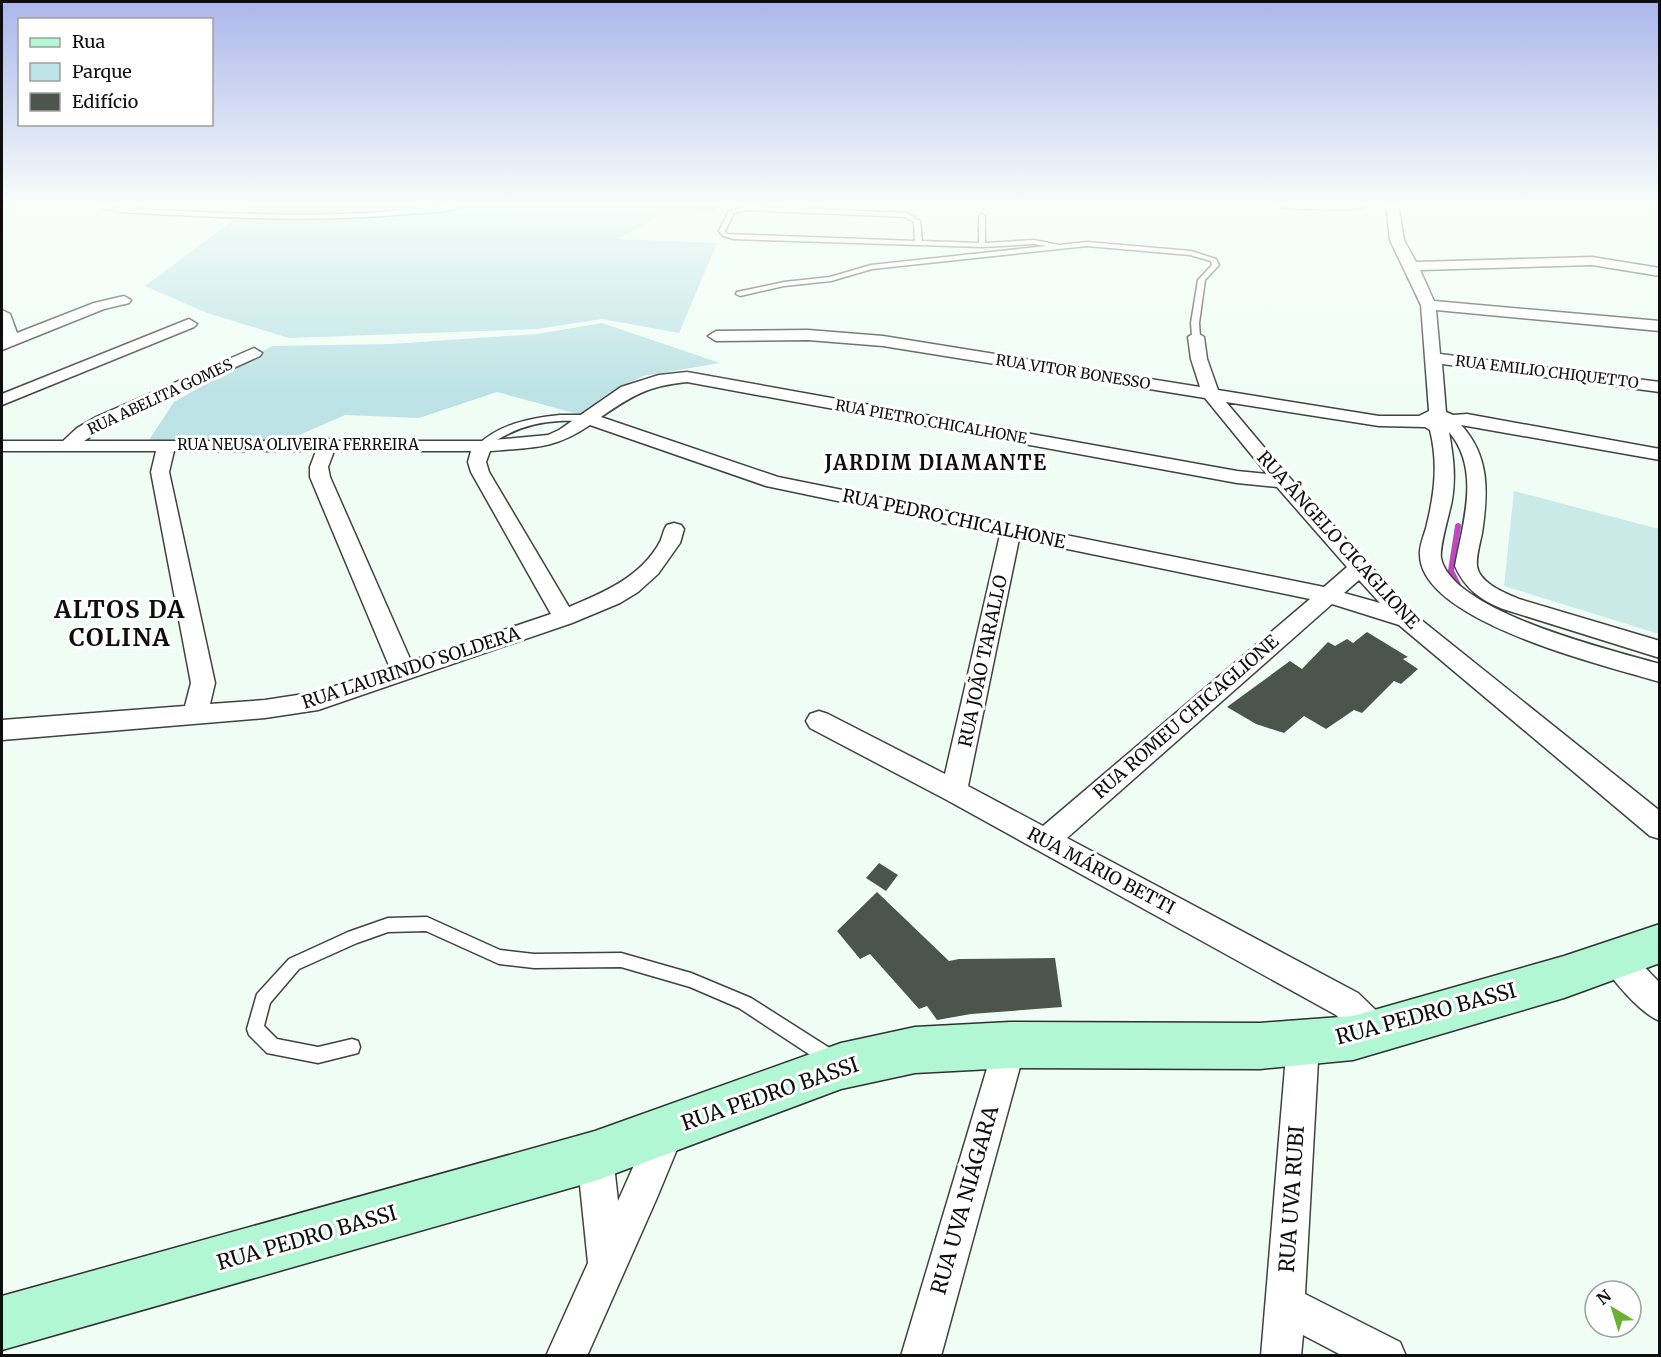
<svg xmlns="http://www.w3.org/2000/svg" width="1661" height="1357" font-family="Merriweather,serif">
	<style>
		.green { fill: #bce2e5 }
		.pitch { fill: #caeae8 }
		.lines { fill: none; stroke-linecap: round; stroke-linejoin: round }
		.stream { stroke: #bf47c0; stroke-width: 6 }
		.building { fill: #4b554b }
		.lane-casing { stroke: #414141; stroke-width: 3 }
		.street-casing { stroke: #414141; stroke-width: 3 }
		.secondary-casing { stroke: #303030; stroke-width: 3 }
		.lane { fill: #fff; fill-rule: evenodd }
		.street { fill: #fff; fill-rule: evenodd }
		.secondary { fill: #b1f7d3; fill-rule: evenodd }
		.labels { text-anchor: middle; stroke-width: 6; stroke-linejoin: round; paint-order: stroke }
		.far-street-label { font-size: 15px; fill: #0e0e0e; stroke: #fff }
		.street-label { font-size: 18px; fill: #0e0e0e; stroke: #fff }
		.far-district-label { font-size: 20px; font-weight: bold; letter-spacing: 1.5px; fill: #0e0e0e; stroke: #fff }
		.near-street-label { font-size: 21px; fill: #0e0e0e; stroke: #fff }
		.district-label { font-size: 24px; font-weight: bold; letter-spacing: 1.5px; fill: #0e0e0e; stroke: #fff }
	</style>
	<rect width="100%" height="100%" fill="#f0fdf5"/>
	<g class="green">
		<polygon points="255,204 720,204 713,213 662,215 617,239 717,243 679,333 602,319 537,329 289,338 207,313 145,286"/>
		<polygon points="602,323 720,363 643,376 607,394 581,415 497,392 419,418 345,415 279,444 149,440 174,402 272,346 391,344 537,334"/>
	</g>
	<polygon class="pitch" points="1514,491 1659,529 1659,634 1504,586"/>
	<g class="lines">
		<polyline class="stream" points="1458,526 1451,571 1459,587"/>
	</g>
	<g class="building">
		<polygon points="1367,632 1408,657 1403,659 1418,669 1401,684 1394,681 1362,713 1354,710 1326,729 1304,716 1284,733 1256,724 1227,707 1290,661 1302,669 1328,642 1335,646 1347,639 1353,643"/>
		<polygon points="879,863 898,875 886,891 866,878"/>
		<polygon points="877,892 949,961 959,959 1055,958 1062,1007 971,1014 937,1020 927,1006 919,1009 870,954 860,959 837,931"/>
	</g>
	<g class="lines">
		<defs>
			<g id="lane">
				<path d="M102,204h6v2l10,2c114,6 227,13 340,-4h12c-15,8 -46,9 -63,10 -96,9 -193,3 -289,-2l-15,-4z"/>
				<path d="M747,206l159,7 14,8 2,20 57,2v-27l3,-2 3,2v27l49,-3 25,5 28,-3 104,9 25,8 3,6 -14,15 -6,43 1,14 -4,2 -4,-2 -1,-14 7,-43 14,-15 -1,-4 -21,-6 -103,-9 -215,23 -41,12 -47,5 -44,10 -4,-2 1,-2 47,-10 46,-5 41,-12 176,-19 -13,-2 -52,3 -248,-8 -11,-3 -4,-5 10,-20zM747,210l158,7 9,5 1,19 -188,-7 -2,-3 9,-18z"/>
				<path d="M560,415h28l4,3c-7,5 -22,2 -32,3 -28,1 -52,10 -75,27l-3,1 -5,-3c21,-22 54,-28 83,-31z"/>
				<polygon points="427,917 500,950 534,954 621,953 691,973 751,998 839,1054 841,1060 839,1066 833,1068 827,1066 739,1008 690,987 621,967 534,968 499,964 426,931 388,932 357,943 299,969 270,1003 264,1026 277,1039 318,1047 352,1039 358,1041 360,1047 358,1053 318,1063 267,1053 249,1035 247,1029 257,994 289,959 348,932 388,918"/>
			</g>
			<g id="street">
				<polygon points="1277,204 1366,204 1364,207 1345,210 1283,208"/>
				<path d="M1386,204h12l6,36 12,22 176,-5 68,11v8l-68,-11 -172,5 14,31 226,20v10l-224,-21 4,44 220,28v10l-218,-28 4,48 7,3 14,-1 193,35v11l-199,-35c29,31 27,68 21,108 -2,10 -6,23 -5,33 2,17 28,27 42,33l141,42v17l-157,-49c-22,-9 -38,-20 -48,-43 8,-43 26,-97 -6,-134 4,23 7,44 3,68 -2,12 -13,47 -11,58 11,54 170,92 219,106v18c-53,-16 -239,-60 -240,-127 -1,-10 5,-21 7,-31 8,-33 11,-62 3,-94l-5,-3 -46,-1 -153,-24 64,76 125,137 245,196v28l-10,-3 -251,-211 -67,-21 -265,234 291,155 29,28 4,11 -4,11 -12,5 -12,-5 -27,-28 -391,-216 -135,-71 -4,-7 4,-7 9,-3 9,3 117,60 55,-239 -234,-49 -176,-61c-37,25 -57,22 -100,26l-4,11 3,10 80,135c34,-14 72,-30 91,-65 3,-6 3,-12 7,-17l7,-2 7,2 3,4 -4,14 -22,31 -20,18 -18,11 -48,20 -254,87 -53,8 -263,22v-20l183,-14 6,-23 -40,-211 5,-21h-154v-10h61l14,-13 19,-11 158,-69 8,5 -2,3 -152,69 -24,16h237l7,-2 7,2h147l66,-6 11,-5 62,-43 38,-12 28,-3 550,99 30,3 -62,-76 -322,-52 -75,-6 -92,1 -8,-5 8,-5 92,-1 75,6 317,51 -9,-28 -3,-22 8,-5 8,5 3,22 11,31 161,26h40l10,-5 -8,-106 -31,-65zM687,382l550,101 40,4 70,80 -23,20 -546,-110 -177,-60c32,-22 47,-31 86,-35zM174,451h142l-6,16v10l80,191 -73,24 -52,8 -55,4 5,-21 -46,-211zM334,451h137l-3,11 3,10 80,142 -140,47 -81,-184 -2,-10zM1019,539l291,60 -267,227 -75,-40zM1359,580l21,23 -36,-10z"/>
				<polygon points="124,296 131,300 129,303 104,309 2,350 2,310 10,314 17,333 94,303"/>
				<polygon points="189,319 197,324 194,327 2,405 2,394"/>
				<path d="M1616,945l11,4 33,34v38c-19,-7 -51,-43 -59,-62l4,-10z"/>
				<polygon points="1303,1027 1315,1031 1319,1043 1305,1294 1400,1342 1406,1356 1343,1356 1303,1335 1301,1356 1261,1356 1287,1043 1291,1031"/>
				<polygon points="1010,1029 1022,1033 1026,1045 941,1356 901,1356 994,1045 998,1033"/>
				<polygon points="667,1112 679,1118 685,1130 656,1200 587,1356 546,1356 588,1263 577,1156 582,1143 595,1138 608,1143 613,1156 618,1201 655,1118"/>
			</g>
			<polygon id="secondary" points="1660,924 1660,963 1564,998 1353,1060 1260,1069 1010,1068 915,1073 841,1089 595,1181 2,1350 2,1296 595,1131 841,1043 915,1027 1010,1022 1260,1023 1353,1016 1564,956"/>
		</defs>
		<use href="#lane" class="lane-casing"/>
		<use href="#street" class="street-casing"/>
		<use href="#secondary" class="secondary-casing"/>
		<use href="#lane" class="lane"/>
		<use href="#street" class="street"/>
		<use href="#secondary" class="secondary"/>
	</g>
	<linearGradient id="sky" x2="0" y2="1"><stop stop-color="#aab6eb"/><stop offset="0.52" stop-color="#f8fefa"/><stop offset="1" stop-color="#f8fefa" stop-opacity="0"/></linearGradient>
	<rect width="1661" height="394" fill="url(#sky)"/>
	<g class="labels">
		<g class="far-street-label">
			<text transform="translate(1073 372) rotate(9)" y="5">RUA VITOR BONESSO</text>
			<text transform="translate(1547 372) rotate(7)" y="5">RUA EMILIO CHIQUETTO</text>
			<text transform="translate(160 397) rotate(-25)" y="5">RUA ABELITA GOMES</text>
			<text transform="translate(931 422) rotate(10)" y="5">RUA PIETRO CHICALHONE</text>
			<text x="298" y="450">RUA NEUSA OLIVEIRA FERREIRA</text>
		</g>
		<g class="street-label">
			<text transform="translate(954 519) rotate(12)" y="6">RUA PEDRO CHICALHONE</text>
			<text transform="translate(1338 540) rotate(48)" y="6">RUA ÂNGELO CICAGLIONE</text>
			<text transform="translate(983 661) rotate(-78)" y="6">RUA JOÃO TARALLO</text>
			<text transform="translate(411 668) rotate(-18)" y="6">RUA LAURINDO SOLDERA</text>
			<text transform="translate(1186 717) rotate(-41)" y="6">RUA ROMEU CHICAGLIONE</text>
			<text transform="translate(1101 871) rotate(28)" y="6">RUA MÁRIO BETTI</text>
		</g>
		<g class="far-district-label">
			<text x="936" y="470">JARDIM DIAMANTE</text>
		</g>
		<g class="near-street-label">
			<text transform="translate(1426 1014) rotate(-15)" y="7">RUA PEDRO BASSI</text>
			<text transform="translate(770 1094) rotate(-19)" y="7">RUA PEDRO BASSI</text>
			<text transform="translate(1292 1199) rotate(-86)" y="7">RUA UVA RUBI</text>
			<text transform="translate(965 1200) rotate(-74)" y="7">RUA UVA NIÁGARA</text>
			<text transform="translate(307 1238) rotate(-16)" y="7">RUA PEDRO BASSI</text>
		</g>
		<g class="district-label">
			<text x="120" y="618">ALTOS DA<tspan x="120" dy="28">COLINA</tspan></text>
		</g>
	</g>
	<rect width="1661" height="1357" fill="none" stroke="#0e0e0e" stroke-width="6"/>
	<rect x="18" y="18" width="195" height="108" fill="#ffffff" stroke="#9f9f9f" stroke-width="1.5"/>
	<rect x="30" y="38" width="30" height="9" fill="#b1f7d3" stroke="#9f9f9f" stroke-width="1.5"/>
	<text x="72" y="48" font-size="18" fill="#0e0e0e">Rua</text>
	<rect x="30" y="63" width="30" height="18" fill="#bce2e5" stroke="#9f9f9f" stroke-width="1.5"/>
	<text x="72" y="78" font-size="18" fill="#0e0e0e">Parque</text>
	<rect x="30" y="93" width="30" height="18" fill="#4b554b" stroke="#9f9f9f" stroke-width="1.5"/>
	<text x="72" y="108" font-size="18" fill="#0e0e0e">Edifício</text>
	<g transform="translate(1613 1309) rotate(322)"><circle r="28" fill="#ffffff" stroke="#9f9f9f" stroke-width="1.5"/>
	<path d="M0-4.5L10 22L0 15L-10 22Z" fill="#6cb033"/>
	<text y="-9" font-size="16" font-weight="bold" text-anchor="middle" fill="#0e0e0e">N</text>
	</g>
</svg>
